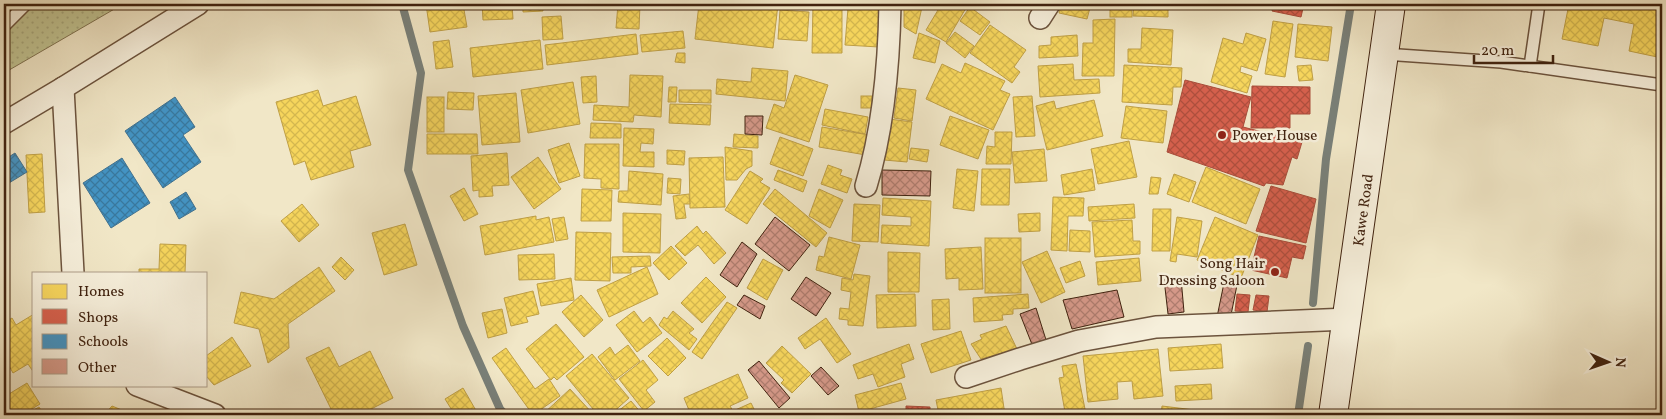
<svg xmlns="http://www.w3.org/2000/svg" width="1666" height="419" font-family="Vollkorn,serif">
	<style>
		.grass { fill: url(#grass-dots); stroke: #807250 }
		.homes { fill: url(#homes-cross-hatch); stroke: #bf9f45 }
		.shops { fill: url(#shops-cross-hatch); stroke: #a94d3a }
		.schools { fill: url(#schools-cross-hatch); stroke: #42718d }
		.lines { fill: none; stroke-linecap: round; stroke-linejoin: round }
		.stream { stroke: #798079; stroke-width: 8 }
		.building { fill: url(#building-cross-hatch); stroke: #40220f }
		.lane-casing { stroke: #6c533d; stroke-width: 14 }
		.street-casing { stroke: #6c533d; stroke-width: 24 }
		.secondary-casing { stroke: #40220f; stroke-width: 30 }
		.lane { stroke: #f6efdb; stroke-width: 11 }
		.street { stroke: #f6efdb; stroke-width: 21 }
		.secondary { stroke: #f6efdb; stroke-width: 28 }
		.poi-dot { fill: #8f2418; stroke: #f6efdb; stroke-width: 2 }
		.labels { text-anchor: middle; stroke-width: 5; stroke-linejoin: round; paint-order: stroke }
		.poi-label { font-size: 15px; fill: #40220f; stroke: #f6efdb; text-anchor: start }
		.street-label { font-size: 15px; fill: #40220f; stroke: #f6efdb }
	</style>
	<defs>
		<pattern id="grass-dots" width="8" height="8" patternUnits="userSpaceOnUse" patternTransform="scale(1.25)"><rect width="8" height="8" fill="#c1c391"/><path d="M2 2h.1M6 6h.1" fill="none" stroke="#a7a77c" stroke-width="1.8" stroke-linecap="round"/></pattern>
		<pattern id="homes-cross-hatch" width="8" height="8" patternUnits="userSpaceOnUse" patternTransform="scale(1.25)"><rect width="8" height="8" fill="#f6d55c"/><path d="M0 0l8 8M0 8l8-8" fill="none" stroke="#d4b74f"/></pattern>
		<pattern id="shops-cross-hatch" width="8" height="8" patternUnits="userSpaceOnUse" patternTransform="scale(1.25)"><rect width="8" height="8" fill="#d6604d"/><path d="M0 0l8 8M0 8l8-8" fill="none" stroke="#af4f3e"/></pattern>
		<pattern id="schools-cross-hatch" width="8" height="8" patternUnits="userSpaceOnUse" patternTransform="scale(1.25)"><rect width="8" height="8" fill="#4393c3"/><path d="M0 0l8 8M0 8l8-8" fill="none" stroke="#39789d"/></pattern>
		<pattern id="building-cross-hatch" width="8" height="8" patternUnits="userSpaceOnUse" patternTransform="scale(1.25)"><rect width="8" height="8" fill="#d59989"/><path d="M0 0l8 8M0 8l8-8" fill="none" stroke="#ae7c6e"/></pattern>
	</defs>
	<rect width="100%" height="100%" fill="#f1e7c7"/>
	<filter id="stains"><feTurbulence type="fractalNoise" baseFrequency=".004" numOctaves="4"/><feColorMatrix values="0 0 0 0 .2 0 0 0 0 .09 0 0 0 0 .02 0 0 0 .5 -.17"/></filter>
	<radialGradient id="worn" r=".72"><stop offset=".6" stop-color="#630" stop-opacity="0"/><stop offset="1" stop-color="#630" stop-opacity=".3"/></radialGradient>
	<polygon class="grass" points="4,4 123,4 4,73"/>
	<g class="homes">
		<polygon points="426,4 463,4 467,27 430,32"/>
		<polygon points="482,4 512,4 513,19 483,20"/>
		<polygon points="523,4 542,4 543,11 523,12"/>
		<polygon points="618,4 640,4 639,29 616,28"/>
		<polygon points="699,4 778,4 773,48 695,39"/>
		<polygon points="785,4 805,4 804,9 785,9"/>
		<polygon points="813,4 842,4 842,53 812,53"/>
		<polygon points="904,4 922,7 916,34 904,27"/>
		<polygon points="952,4 959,4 966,8 946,42 926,30 941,5 948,9"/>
		<polygon points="1061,4 1091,4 1087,19 1059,13"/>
		<rect x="1110" y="4" width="22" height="13"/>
		<polygon points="1134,4 1168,4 1168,17 1133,16"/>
		<polygon points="1569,4 1662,4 1662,58 1629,51 1634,24 1604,18 1598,46 1562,39"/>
		<polygon points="970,7 990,22 980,35 960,21"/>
		<polygon points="848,8 881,10 879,47 845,45"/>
		<polygon points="780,10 809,12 807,41 778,39"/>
		<polygon points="561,16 563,39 543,40 542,17"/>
		<polygon points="1115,19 1114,76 1082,76 1083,43 1093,43 1093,20"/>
		<polygon points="1273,21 1293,24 1285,77 1265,74"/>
		<polygon points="1298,24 1332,27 1328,61 1295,57"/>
		<polygon points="990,25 1026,50 1014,67 1020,72 1012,83 970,53"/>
		<polygon points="1142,28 1173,30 1171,65 1128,62 1128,49 1141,49"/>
		<polygon points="683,31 685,48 642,52 640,35"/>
		<polygon points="955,32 974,46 965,58 946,43"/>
		<polygon points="919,33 940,41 935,63 913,58"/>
		<polygon points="1246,33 1266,39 1257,71 1241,66 1240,72 1252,76 1247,93 1211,82 1223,38 1243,44"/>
		<polygon points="636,34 638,54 547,65 545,45"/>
		<polygon points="1077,35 1078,56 1039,58 1039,46 1051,45 1051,37"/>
		<polygon points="449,40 453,67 436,69 433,42"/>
		<polygon points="540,40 543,69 473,77 470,48"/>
		<polygon points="677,53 685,53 685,63 675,62"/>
		<polygon points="965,63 1005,81 1000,90 1010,94 993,130 926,99 942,64 961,73"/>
		<polygon points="1073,64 1074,80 1099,79 1100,93 1040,97 1038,66"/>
		<polygon points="1124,65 1182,68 1181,87 1173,87 1172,105 1122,102"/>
		<polygon points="1311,65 1313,80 1299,81 1297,66"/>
		<polygon points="752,68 788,71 785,101 716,94 717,79 751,82"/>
		<polygon points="630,75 663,76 661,117 634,115 633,122 593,120 594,105 629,107"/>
		<polygon points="795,75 828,85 809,142 766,128 774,104 784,108"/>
		<polygon points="596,76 597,102 583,103 581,77"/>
		<polygon points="573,82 580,124 528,133 521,90"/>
		<polygon points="669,87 677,87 676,102 668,102"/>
		<polygon points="898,88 916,90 912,121 894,118"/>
		<polygon points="318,90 323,106 356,96 371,145 350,151 354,167 311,180 305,161 294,165 276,102"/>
		<polygon points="679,90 711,90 711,103 679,102"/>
		<polygon points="448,92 474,93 473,110 447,109"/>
		<polygon points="516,93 520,142 482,145 478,96"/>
		<rect x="861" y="96" width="11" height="12"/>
		<polygon points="1032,96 1035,136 1016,137 1013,97"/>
		<rect x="427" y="97" width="17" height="35"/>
		<polygon points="1094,100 1103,136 1047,150 1036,106 1054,101 1056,109"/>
		<polygon points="670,104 711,105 710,125 669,123"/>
		<polygon points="1126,106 1167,111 1163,143 1121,138"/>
		<polygon points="825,109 868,117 865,134 822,125"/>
		<polygon points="950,116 989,130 978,159 940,145"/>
		<polygon points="889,119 912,122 907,162 884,160"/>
		<polygon points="591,123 621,124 621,138 590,138"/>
		<polygon points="822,127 869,135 866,155 819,147"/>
		<polygon points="624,128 654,129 653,144 641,143 640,152 654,152 654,167 623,166"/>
		<polygon points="995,132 1012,132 1011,164 986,164 987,146 995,147"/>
		<polygon points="427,134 477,134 478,154 427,154"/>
		<polygon points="734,134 758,136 758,148 733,147"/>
		<polygon points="780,137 813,149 803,176 770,164"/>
		<polygon points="1129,141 1137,177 1098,184 1091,149"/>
		<polygon points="569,143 580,176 559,183 548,150"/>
		<polygon points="585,144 619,144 619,189 601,188 601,179 584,178"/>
		<polygon points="725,147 752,151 752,166 746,169 737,180 726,180"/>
		<polygon points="911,148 929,150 927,162 909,159"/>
		<polygon points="1044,149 1047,181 1015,183 1012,152"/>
		<polygon points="667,150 685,151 684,165 667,164"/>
		<polygon points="507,153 509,185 492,186 493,196 479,197 479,190 473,191 471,156"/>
		<polygon points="42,154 45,212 29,213 26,155"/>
		<polygon points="538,157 561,189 534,209 511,177"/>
		<polygon points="723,157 725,207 690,208 689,158"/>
		<polygon points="828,165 842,170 840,175 852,179 847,193 821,184"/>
		<polygon points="1206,167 1260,189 1246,224 1192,202"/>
		<polygon points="957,169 978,171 974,211 953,208"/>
		<polygon points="982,169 1010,169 1009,205 981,205"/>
		<polygon points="1092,169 1095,190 1064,195 1061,175"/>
		<polygon points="778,170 807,181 803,192 774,180"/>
		<polygon points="629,171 663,174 661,205 618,202 619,191 628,191"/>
		<polygon points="750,171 763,179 760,182 770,188 747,224 725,210"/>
		<polygon points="1174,174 1196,182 1189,202 1167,194"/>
		<polygon points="1151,177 1161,178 1158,194 1149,194"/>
		<polygon points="668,178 681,179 680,194 667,193"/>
		<polygon points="464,188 478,214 464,221 450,196"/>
		<polygon points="582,189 612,190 611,221 581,221"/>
		<polygon points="775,189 827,233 816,247 763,204"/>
		<polygon points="819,189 843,200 830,228 809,216"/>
		<polygon points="689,194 690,204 684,204 686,218 676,219 673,196"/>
		<polygon points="1053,197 1084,198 1083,216 1068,216 1067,251 1051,250"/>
		<polygon points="883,198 931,201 929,246 881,243 882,225 911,226 911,217 882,215"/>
		<polygon points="302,204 319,225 299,242 281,221"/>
		<polygon points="854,204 880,205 878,242 852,241"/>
		<polygon points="1134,204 1135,218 1089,221 1088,207"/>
		<polygon points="1153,209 1171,209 1170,251 1152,251"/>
		<polygon points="623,213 661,214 660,253 623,252"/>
		<polygon points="1040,213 1040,231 1019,232 1018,214"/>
		<polygon points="536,216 536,220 549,217 554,242 485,255 480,226"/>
		<polygon points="564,217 568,239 556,241 552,219"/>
		<polygon points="1177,217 1202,221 1197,257 1177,254 1176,262 1170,261"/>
		<polygon points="1215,217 1258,235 1241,278 1197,260"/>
		<polygon points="1132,220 1133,241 1140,241 1140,254 1095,257 1092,222"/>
		<polygon points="405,224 417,265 384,275 372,233"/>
		<polygon points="697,226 703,234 706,231 726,253 714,264 698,245 685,256 675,246"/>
		<polygon points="1070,230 1090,231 1090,252 1069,251"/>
		<polygon points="576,232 611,233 610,281 575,280"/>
		<polygon points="829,237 860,245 851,279 816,270 819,256 824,257"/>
		<rect x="985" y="238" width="36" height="55"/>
		<polygon points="160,244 186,245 185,273 139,273 139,269 159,269"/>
		<polygon points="671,246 687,263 669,280 653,263"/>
		<polygon points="981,247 983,289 959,290 959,278 946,279 945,249"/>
		<polygon points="1047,251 1065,292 1041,303 1022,262"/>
		<polygon points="888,252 920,253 919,292 888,292"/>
		<polygon points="554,254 555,279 519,280 518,255"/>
		<polygon points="650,256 651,266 631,267 631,273 613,273 612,257"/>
		<polygon points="341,257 354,270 345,280 332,267"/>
		<polygon points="1139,258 1141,281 1098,285 1096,262"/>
		<polygon points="763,259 783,270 767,300 747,288"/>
		<polygon points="1080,261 1085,276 1066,283 1060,268"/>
		<polygon points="319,267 335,291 288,324 289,348 268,363 259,329 234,323 241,292 274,299"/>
		<polygon points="647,267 658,294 609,317 597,290"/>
		<polygon points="854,274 870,276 863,326 848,325 848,320 839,319 840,308 849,309 851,292 841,290 842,278 853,280"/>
		<polygon points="706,277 726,297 702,323 681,303"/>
		<polygon points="571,278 574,300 541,306 537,284"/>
		<polygon points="533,291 539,314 526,317 528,322 511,326 504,298"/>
		<polygon points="915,294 916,326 877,328 876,295"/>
		<polygon points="1028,294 1029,308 1013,309 1013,314 1002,315 1003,320 974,322 973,298"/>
		<polygon points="581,295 603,320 584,337 562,312"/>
		<polygon points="949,299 950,329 933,330 932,300"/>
		<polygon points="727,302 737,308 702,359 692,352"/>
		<polygon points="502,309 507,333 488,338 482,313"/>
		<polygon points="634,311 643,323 650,317 662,333 637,352 616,325"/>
		<polygon points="673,311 694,329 689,333 697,339 689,350 659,325 664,317 667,319"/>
		<polygon points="34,314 34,373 28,364 13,373 4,357 4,323 12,318 16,325"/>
		<polygon points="826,318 851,354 837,363 820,339 805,349 798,338"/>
		<polygon points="556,324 584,357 557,380 554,377 551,380 526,349"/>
		<polygon points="1006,326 1017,349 981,359 971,344 982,339 980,335"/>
		<polygon points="961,331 971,360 931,373 921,344"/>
		<polygon points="232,337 251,366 214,385 206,376 206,356"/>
		<polygon points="667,338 686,358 668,376 648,356"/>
		<polygon points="909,344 914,359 901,364 905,377 878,387 873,374 858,379 853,365"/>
		<polygon points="1221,344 1223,368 1170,371 1168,348"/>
		<polygon points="628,345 640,361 615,380 598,357 610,347 615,355"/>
		<polygon points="782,346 811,374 792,393 781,383 784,380 766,363"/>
		<polygon points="329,347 339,367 370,351 393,398 359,415 334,415 306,358"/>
		<polygon points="506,348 535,389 549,379 560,396 533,415 492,358"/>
		<polygon points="1158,349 1163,396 1134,399 1132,381 1117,382 1118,399 1088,402 1083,356"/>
		<polygon points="592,354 629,398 610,415 598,415 566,376"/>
		<polygon points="643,360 658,380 646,390 655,402 644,411 619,379"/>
		<polygon points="1076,364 1085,409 1065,412 1059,378 1064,377 1062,366"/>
		<polygon points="738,374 748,398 730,406 733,411 751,403 757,415 691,415 684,398"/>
		<polygon points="27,383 40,404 22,415 12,415 4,402 4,397"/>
		<polygon points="901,383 906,399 859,412 855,395"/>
		<polygon points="1211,384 1212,399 1176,401 1175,386"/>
		<polygon points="463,388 478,414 476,415 455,415 445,399"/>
		<polygon points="1001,388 1005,415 939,415 936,400"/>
		<polygon points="570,389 594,415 542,415"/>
		<polygon points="631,401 643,415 613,415"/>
		<polygon points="112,406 134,415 104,415"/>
		<polygon points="1162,406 1211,412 1210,415 1161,415"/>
		<polygon points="39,407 44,415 25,415"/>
		<rect x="1093" y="412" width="20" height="3"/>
	</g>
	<g class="shops">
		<polygon points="1274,4 1304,4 1301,17 1272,11"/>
		<polygon points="1185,80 1251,97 1243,127 1302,142 1297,159 1292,157 1283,185 1266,183 1264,186 1167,152"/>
		<polygon points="1252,86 1310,87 1310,114 1290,114 1290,128 1251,128"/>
		<polygon points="1271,186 1316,199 1306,243 1256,231"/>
		<polygon points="1259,236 1306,246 1303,259 1292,257 1287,278 1251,270"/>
		<polygon points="1237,294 1250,295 1248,312 1235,311"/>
		<polygon points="1256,295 1269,296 1267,312 1253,310"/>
		<polygon points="906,406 930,407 930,415 906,415"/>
	</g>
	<g class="schools">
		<polygon points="175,97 195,127 183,135 201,162 163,188 125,131"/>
		<polygon points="15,153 27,172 4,186 4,160"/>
		<polygon points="122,158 150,203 111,228 83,183"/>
		<polygon points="186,192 196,209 179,219 170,202"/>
	</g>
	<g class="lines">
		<g class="stream">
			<polyline points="402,4 421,73 408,170 463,326 500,409 506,415"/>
			<polyline points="1313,303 1326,159 1351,4"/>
			<polyline points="1298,415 1308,346"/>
		</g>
	</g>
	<g class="building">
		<polygon points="745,116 763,116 762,135 745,134"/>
		<polygon points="882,170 931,171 930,196 882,195"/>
		<polygon points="775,217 810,245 789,271 755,244"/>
		<polygon points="742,242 757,254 737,287 720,275"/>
		<polygon points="806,277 831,293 816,316 791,299"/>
		<polygon points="1181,278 1184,312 1168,314 1164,279"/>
		<polygon points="1224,283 1237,285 1230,320 1217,317"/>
		<polygon points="1117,290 1124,317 1072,329 1063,300"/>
		<polygon points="744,295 765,306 760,319 737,305"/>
		<polygon points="1036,308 1047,343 1033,347 1020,314"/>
		<polygon points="759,361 790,398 779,408 748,370"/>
		<polygon points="821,367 839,386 828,395 811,376"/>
	</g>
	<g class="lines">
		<defs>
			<g id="lane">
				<polyline points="4,26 26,4"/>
				<polyline points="1384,54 1501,62 1662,85"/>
				<polyline points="1530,66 1539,4"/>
			</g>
			<g id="street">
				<polyline points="1040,18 1049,4"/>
				<polyline points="63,88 73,273"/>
				<polyline points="4,123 63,88 198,4"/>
				<path d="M866,186c18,-59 23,-121 24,-182"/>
				<polyline points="966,377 1020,359 1079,341 1156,327 1348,319"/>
				<polyline points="137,385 215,415"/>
			</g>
			<polyline id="secondary" points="1333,415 1391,4"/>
		</defs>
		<use href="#lane" class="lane-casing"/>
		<use href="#street" class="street-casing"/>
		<use href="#secondary" class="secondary-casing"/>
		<use href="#lane" class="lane"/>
		<use href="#street" class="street"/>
		<use href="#secondary" class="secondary"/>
	</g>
	<g class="poi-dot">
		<circle cx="1222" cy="135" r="5"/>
		<circle cx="1275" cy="272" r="5"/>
	</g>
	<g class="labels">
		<g class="poi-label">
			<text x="1232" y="140">Power House</text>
			<text x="1265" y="268" text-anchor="end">Song Hair<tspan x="1265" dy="17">Dressing Saloon</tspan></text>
		</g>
		<g class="street-label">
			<text transform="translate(1363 210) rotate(-82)" y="5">Kawe Road</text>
		</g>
	</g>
	<rect width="1666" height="419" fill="none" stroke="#f1e7c7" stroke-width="20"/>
	<rect x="5" y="5" width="1656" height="409" fill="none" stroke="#40220f" stroke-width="2.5"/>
	<rect x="10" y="10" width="1646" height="399" fill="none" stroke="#40220f"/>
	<rect x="32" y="272" width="175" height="115" fill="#f6efdb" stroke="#ad9d89"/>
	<rect x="42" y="284" width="25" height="15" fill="#f6d55c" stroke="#ad9d89"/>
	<text x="78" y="296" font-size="15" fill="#40220f">Homes</text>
	<rect x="42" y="309" width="25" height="15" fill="#d6604d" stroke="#ad9d89"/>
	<text x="78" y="322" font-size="15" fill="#40220f">Shops</text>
	<rect x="42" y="334" width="25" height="15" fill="#4393c3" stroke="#ad9d89"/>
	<text x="78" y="346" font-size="15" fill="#40220f">Schools</text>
	<rect x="42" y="359" width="25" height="15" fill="#d59989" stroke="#ad9d89"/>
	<text x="78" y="372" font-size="15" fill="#40220f">Other</text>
	<g transform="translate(1608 362) rotate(92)" stroke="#f6efdb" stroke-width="4" paint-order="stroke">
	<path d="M0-4L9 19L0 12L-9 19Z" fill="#40220f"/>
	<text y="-8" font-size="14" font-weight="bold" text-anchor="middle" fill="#40220f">N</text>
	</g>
	<path d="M1474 55v8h79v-8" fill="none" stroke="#40220f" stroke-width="2.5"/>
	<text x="1481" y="55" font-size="15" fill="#40220f" stroke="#f6efdb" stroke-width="4" paint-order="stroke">20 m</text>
	<rect width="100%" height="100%" filter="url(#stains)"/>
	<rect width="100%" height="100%" fill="url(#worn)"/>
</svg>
